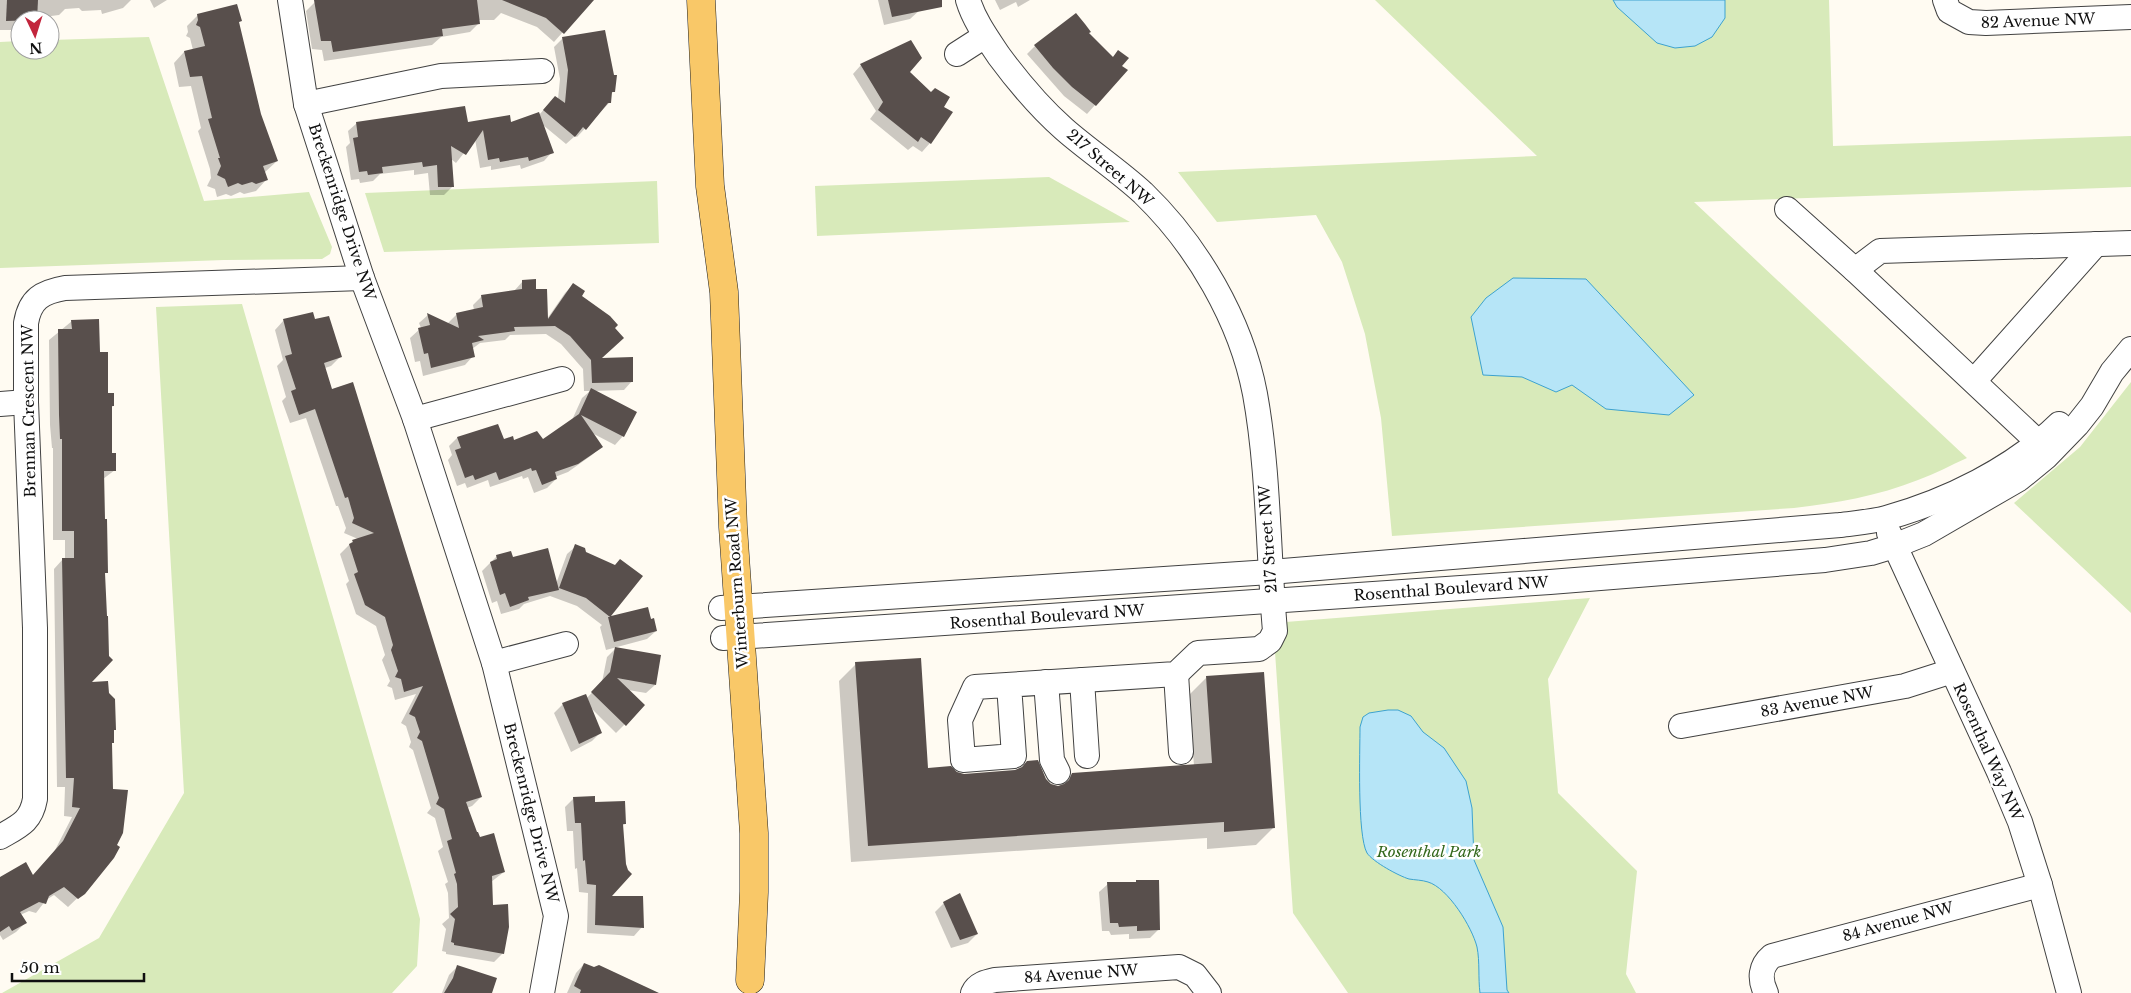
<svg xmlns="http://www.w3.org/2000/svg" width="2131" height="993" font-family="'Libre Baskerville',serif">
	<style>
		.green { fill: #d8eaba }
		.water { fill: #b6e5f7; stroke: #3ca2cf }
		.shadow { fill: #0003 }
		.building { fill: #584f4c }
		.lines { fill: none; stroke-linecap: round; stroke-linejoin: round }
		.minor-casing { stroke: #424242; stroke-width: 26 }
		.major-casing { stroke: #202020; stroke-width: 29 }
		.minor { stroke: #fff; stroke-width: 24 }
		.major { stroke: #f9c868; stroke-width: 28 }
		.labels { text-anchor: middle; stroke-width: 5; stroke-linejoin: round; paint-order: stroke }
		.street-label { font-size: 15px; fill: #0f0f0f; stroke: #fff }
		.park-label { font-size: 15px; font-style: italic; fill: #35691e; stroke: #fff }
	</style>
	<rect width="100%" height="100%" fill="#fffbf2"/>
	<g class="green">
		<path d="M1375,0h454l4,146 298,-10v51l-437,15 273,256c-16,7 -32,16 -49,22 -40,16 -82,23 -124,28l-402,28 -11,-118 -16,-84 -23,-72 -26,-47 -99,7 -39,-50 359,-16z"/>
		<polygon points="149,37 204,201 309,192 332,247 330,254 322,259 224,260 0,268 0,42 20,41 20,50 50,50 50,40"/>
		<polygon points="1049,177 1130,222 817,236 815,186"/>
		<polygon points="657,181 659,243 384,252 365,193"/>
		<polygon points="242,304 410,882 420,919 417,966 392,993 2,993 99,938 184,793 156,307"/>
		<polygon points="2131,382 2131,613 2014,503 2080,447"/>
		<polygon points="1590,598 1548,679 1558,793 1637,871 1626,974 1636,993 1348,993 1293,913 1273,623"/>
	</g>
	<g class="water">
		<polygon points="1613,0 1725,0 1725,18 1712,37 1695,46 1675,48 1657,43 1617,7"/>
		<polygon points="1513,278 1586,279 1694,395 1669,415 1606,409 1572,385 1556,392 1522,377 1483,375 1471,317 1486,298"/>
		<path d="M1388,710h10l13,6 12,16 21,16 22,33 6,27 2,52 29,67 4,63 2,3h-29c-2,-15 0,-31 -3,-46 -5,-20 -29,-59 -49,-65 -6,-2 -13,-2 -19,-3 -10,-3 -36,-17 -42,-26 -10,-18 -7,-102 -7,-126l3,-10 6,-4z"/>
	</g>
	<g class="shadow">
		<polygon points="0,0 131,0 123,8 102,14 101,10 82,11 79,8 65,9 59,15 20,20 20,30 0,30"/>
		<polygon points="150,0 167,0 154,8"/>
		<polygon points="329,0 591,0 554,42 537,27 501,13 494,20 479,20 479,23 470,32 441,37 432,45 324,61 322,50 312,49 306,11 315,2"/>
		<polygon points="878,0 931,0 910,19 884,25"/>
		<polygon points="995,0 1030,0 1018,7 1016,2 1000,10"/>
		<polygon points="198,15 240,21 238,23 260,114 277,161 264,173 266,180 256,191 244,194 240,192 231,196 226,194 217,197 215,189 207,186 211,178 210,169 198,131 201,128 191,86 179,87 174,63 184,52 193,50 190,38 186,36 188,32 187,26"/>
		<polygon points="1088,33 1112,58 1118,52 1095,105 1087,114 1064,96 1027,54 1035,46"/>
		<polygon points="563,38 614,91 610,95 609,103 577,137 575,136 566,144 543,125 552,152 544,161 521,169 520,165 491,170 491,166 480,168 475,139 456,163 451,159 453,186 444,195 430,195 428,173 414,175 414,170 380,174 373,181 360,183 359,179 351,180 346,147 350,143 348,131 357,123 510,123 539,115 547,106 558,99 560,79 554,47"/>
		<polygon points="861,65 908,72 943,107 930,143 922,152 913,146 908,150 870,119 876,111 853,74"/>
		<polygon points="523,281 535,290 547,319 565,293 573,285 580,296 614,328 599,359 632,381 624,390 593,391 623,436 615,445 592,433 601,447 592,455 568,472 555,477 556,479 547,488 534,493 528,477 523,479 522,476 490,487 488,480 467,488 465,483 457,486 448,460 452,455 449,446 457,438 497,425 503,441 542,441 572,420 582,398 590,391 584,391 583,369 561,344 546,334 510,335 505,340 480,343 472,349 473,356 465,365 423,376 420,361 415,362 410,338 421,328 419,323 428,315 449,325 448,323 457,314 474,310 473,305 482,296 514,291"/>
		<polygon points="284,320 314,321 340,357 331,366 325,368 331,390 481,797 472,806 467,808 479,839 504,872 491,882 492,906 503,953 494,962 446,954 446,952 442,951 446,929 442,924 449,918 448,893 445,884 448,882 438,851 443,847 435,818 427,813 431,808 413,750 409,747 411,742 406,726 401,723 416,694 395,700 392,688 387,686 390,681 382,660 385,655 376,626 356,614 346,584 349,581 340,554 353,541 358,539 344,533 346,528 338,506 336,506 306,418 290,423 282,401 286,397 277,366 283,360 275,330"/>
		<polygon points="72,321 99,354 106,394 113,406 111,408 111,454 115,470 103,479 106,572 104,575 89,683 112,731 111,744 92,884 68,907 54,895 46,900 36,913 29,911 20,915 25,923 16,932 3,940 0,935 0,877 32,876 54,852 72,817 64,816 65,787 57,787 54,569 63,559 65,559 65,540 53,540 53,448 52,448 50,425 49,340"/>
		<polygon points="576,546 585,553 641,577 608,618 647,609 656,631 647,639 606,650 600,627 602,625 577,606 550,596 524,604 519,609 501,614 497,601 492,603 482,571 497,556 512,558 556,584 567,554"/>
		<polygon points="616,648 655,685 646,693 628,690 644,705 616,733 590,707 600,733 592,741 571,752 554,713 563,704 586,699 602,682 607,657"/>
		<polygon points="856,664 927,769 964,775 1045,779 1050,785 1060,786 1072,774 1194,766 1189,695 1206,678 1273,828 1256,845 1207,849 1207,838 851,862 839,681"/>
		<polygon points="574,798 594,804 625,824 622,826 609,897 642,927 634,936 587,933 588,893 579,892 577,868 575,869 573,831 567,831 565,807"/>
		<polygon points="1108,884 1158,930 1150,938 1129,939 1129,934 1111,935 1109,931 1102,931 1099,892"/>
		<polygon points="944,903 977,934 968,943 951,948 935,912"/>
		<polygon points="584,964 638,993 567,993 576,973"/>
		<polygon points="458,966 491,993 442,993 449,975"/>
	</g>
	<g class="building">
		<polygon points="7,0 38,0 37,20 6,21"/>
		<polygon points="314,0 477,0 480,24 442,29 443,36 333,52 331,41 321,41"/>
		<polygon points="502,0 594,0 564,34 546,18"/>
		<polygon points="888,0 942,0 942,7 892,17"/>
		<polygon points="237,4 242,21 239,22 261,114 278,161 263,166 268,180 256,184 252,182 242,185 238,183 228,187 225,179 217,175 221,166 218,158 220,158 208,119 212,118 202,76 190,77 184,51 205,46 200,27 196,25 198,20 197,14"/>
		<polygon points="1076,13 1085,24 1091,32 1089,33 1113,57 1118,50 1129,58 1122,66 1128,70 1096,106 1072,87 1053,68 1034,45"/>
		<polygon points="605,30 614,75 617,75 615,92 612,92 611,103 608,103 586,130 583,127 575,137 543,110 555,96 565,103 568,70 562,37"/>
		<polygon points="911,40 922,58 910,72 931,92 935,88 950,97 944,107 953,112 931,144 921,137 918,142 878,110 883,102 860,64"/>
		<polygon points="465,106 468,122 510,115 511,122 539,112 554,153 529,161 528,157 500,162 499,158 488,160 483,130 466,155 451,146 454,187 438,187 437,165 423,167 422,162 382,167 383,173 368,175 367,171 359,172 353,138 358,137 356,122"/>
		<polygon points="536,279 536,289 547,289 548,319 573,283 585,291 582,296 610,316 618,325 615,328 624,338 602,358 633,357 633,382 592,383 591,360 570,336 555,326 514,327 515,331 478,336 484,340 472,343 475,357 431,368 428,353 424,354 418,328 430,325 427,313 459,328 456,313 483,307 481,295 522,289 522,280"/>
		<polygon points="313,312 315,319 329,316 342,357 324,363 332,389 353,382 482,797 466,802 477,832 478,832 480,837 494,833 499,851 505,872 492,876 493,905 508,904 509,927 504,954 454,945 454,943 451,942 455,919 450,914 458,907 457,884 454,874 456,873 447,841 452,839 444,809 436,804 439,798 422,741 417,738 420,732 415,717 409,714 423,686 404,692 401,679 395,677 398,671 391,650 393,645 385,617 365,605 354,574 358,572 349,544 353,542 352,540 374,533 352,523 354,518 348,497 345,498 315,409 299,415 291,391 296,389 285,356 292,354 283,319"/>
		<polygon points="99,319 100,352 108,352 108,393 114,393 114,406 112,406 112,453 116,453 116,471 104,471 105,519 107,519 108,573 105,573 107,616 108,616 109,656 113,660 92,682 108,681 109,693 115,699 116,730 114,730 114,743 112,743 113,789 128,790 123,833 117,845 120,847 114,858 85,894 78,899 64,887 49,896 46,904 39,902 20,912 27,923 12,931 9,926 0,932 0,877 26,862 33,875 63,841 80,808 72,807 74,778 66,778 62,558 74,558 74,531 62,531 62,439 60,439 59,415 58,329 72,329 71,320"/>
		<polygon points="591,388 637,412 624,437 581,415 603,447 578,464 555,472 557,479 542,485 536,470 532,471 531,468 499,480 496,472 475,480 473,475 465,478 455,450 461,448 457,437 498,424 504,439 513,436 514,440 537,431 543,439 579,414"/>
		<polygon points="575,544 585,548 586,552 615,565 620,559 643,576 611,616 648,607 651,619 654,618 657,631 614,642 608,617 610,617 586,598 559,588"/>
		<polygon points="548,548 559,590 528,597 529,600 510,607 505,593 500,595 490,562 497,559 496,555 511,551 513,557"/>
		<polygon points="615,647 661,655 656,685 617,678 645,705 626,726 591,692 610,672"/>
		<polygon points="921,658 928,768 951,766 957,772 964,774 1015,770 1022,767 1027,761 1038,760 1046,779 1051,784 1058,786 1064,784 1069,780 1072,773 1212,763 1206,676 1264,672 1275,828 1224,832 1224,822 868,846 855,662"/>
		<polygon points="586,694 602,733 579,744 562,703"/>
		<polygon points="595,796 595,802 625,801 626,824 623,824 626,864 628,870 632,874 612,896 643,896 644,928 595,925 596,885 587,884 585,860 583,861 581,823 575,823 573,797"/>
		<polygon points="1136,880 1159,880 1160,930 1137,931 1137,926 1119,927 1118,923 1110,923 1107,882 1136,882"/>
		<polygon points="960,893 978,934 960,940 943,902"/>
		<polygon points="584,963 594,967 599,965 659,993 580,993 581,990 574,986"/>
		<polygon points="457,965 497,978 492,993 444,993 453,978"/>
	</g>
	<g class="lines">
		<defs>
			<g id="minor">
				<polyline points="290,0 306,104 362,278 415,419 494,663 556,916 542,993"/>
				<path d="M968,0c6,20 19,38 31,56 20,27 40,51 65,73 25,22 54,41 79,64 54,52 98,127 112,201 14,77 13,159 20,237l-5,10 -11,8 -61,4 -22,21 -201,13 -15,33 3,40 51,-4 -5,-71"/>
				<polyline points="1945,0 1949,11 1969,22 1986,23 2131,17"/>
				<polyline points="957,54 985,36"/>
				<polyline points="306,104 441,76 542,71"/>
				<polyline points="1787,209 1855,270 2038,442"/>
				<polyline points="1855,270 1880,251 2131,243"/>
				<polyline points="1974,381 2096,244"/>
				<polyline points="0,404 26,402"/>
				<polyline points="415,419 562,379"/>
				<polyline points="1889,533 1999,772 2020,822 2040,885 2069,993"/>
				<path d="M721,608l549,-36 570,-47c15,-2 31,-3 46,-7 61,-17 127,-49 173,-94"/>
				<polyline points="723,638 1550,582 1825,560 1871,553 1894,546 1924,534 2019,479 2046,457 2077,425 2092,406 2112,372 2131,349"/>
				<polyline points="494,663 566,644"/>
				<polyline points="1176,674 1181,752"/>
				<polyline points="1082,680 1087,756"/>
				<polyline points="1046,682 1052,760 1058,772"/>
				<polyline points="1681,726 1905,686 1952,671"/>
				<path d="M0,837c19,-11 31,-15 35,-38v-171l-9,-226v-79c4,-24 16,-31 39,-35l297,-10"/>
				<path d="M973,993c4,-9 13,-11 22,-13l184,-13 16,8 14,18"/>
				<path d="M1766,993c-7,-14 -6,-27 6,-37l268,-71"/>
			</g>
			<polyline id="major" points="701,0 710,186 724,292 733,527 754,833 754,892 750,980"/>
		</defs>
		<use href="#minor" class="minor-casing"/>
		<use href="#major" class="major-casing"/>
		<use href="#minor" class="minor"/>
		<use href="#major" class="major"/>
	</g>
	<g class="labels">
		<g class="street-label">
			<text transform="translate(2038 21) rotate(-2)" y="5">82 Avenue NW</text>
			<text transform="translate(1110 168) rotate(41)" y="5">217 Street NW</text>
			<text transform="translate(342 212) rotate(72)" y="5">Breckenridge Drive NW</text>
			<text transform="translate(29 411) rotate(-91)" y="5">Brennan Crescent NW</text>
			<text transform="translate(1268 539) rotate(-94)" y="5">217 Street NW</text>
			<text transform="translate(737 583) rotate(-94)" y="5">Winterburn Road NW</text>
			<text transform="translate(1451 589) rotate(-4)" y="5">Rosenthal Boulevard NW</text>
			<text transform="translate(1047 617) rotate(-4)" y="5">Rosenthal Boulevard NW</text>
			<text transform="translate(1817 702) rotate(-10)" y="5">83 Avenue NW</text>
			<text transform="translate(1988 752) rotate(66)" y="5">Rosenthal Way NW</text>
			<text transform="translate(531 813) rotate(76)" y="5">Breckenridge Drive NW</text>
			<text transform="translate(1898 922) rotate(-15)" y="5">84 Avenue NW</text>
			<text transform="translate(1081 974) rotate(-4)" y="5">84 Avenue NW</text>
		</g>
		<g class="park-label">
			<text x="1429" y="857">Rosenthal Park</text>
		</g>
	</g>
	<g transform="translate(35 35) rotate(176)"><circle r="24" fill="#ffffff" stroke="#9f9f9f"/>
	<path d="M0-4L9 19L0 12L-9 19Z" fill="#c2253c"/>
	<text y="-8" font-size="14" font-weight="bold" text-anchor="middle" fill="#0f0f0f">N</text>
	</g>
	<path d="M12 973v8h132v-8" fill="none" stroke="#0f0f0f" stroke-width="2.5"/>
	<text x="20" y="973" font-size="15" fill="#0f0f0f" stroke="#ffffff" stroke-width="4" paint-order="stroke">50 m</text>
</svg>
